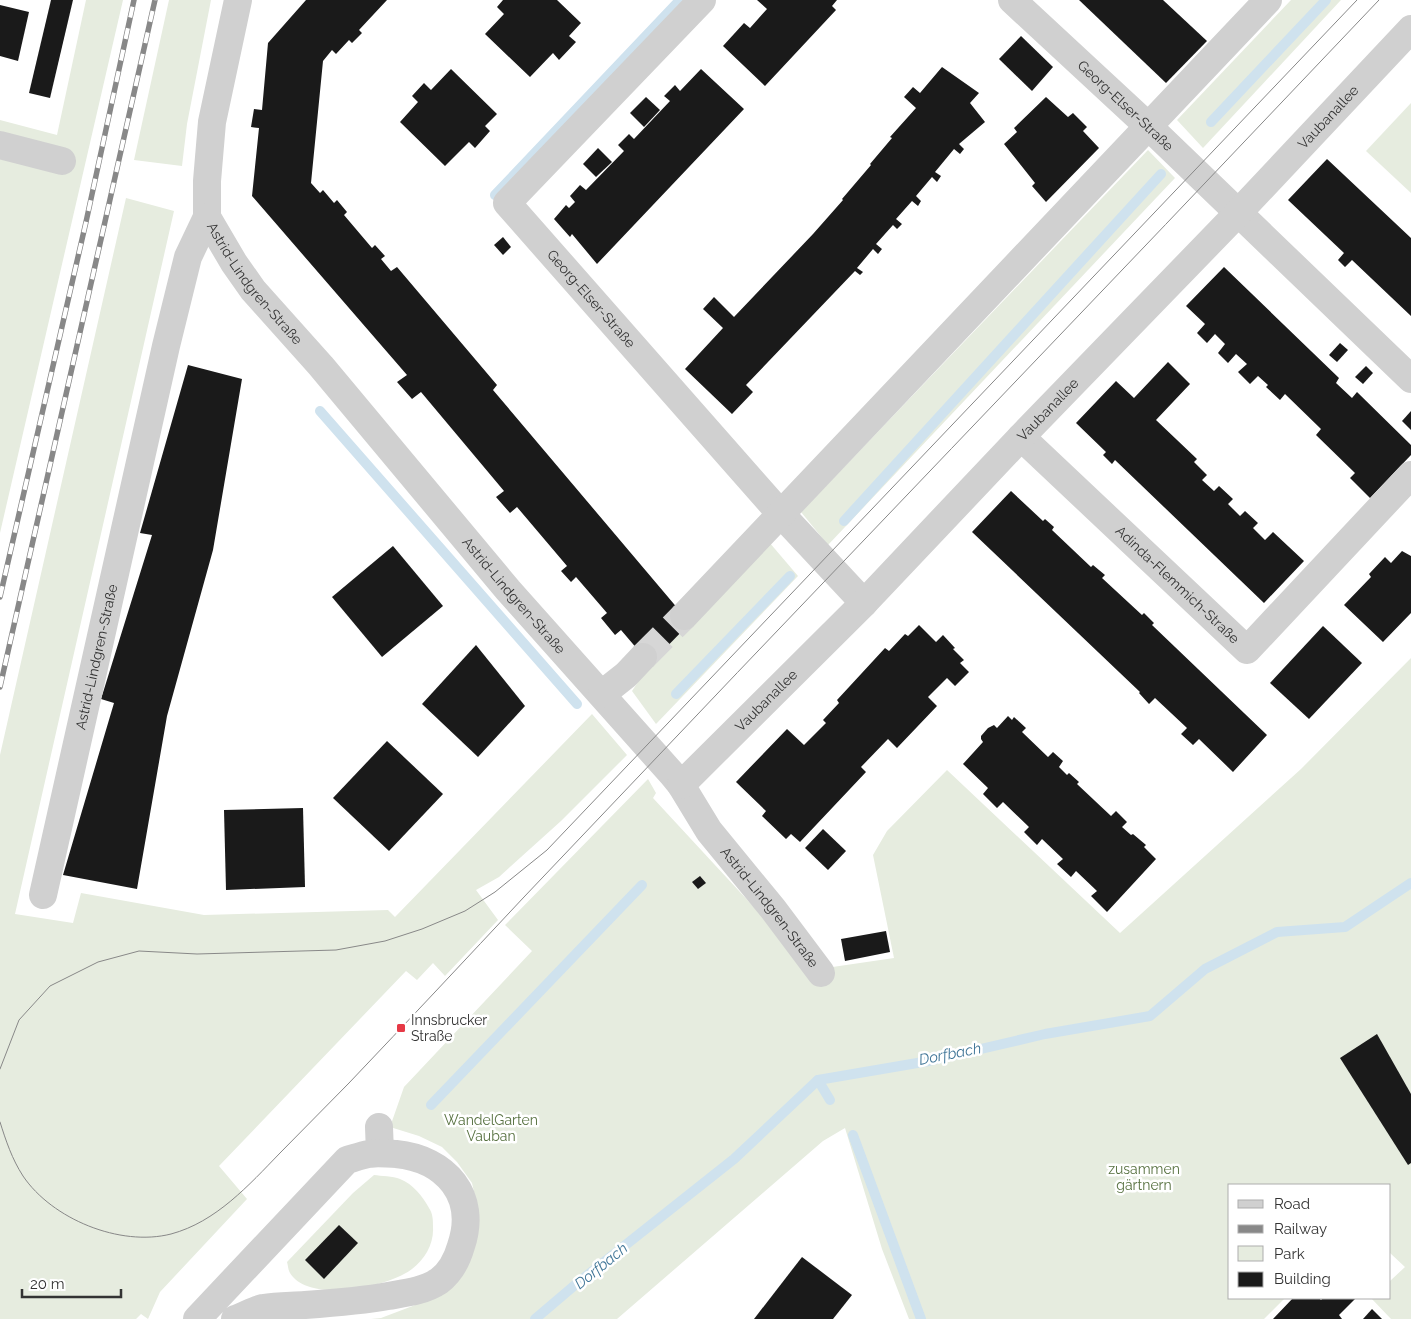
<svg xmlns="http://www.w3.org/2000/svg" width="1411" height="1319" font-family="Raleway,sans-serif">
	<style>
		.green { fill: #e6ecdf }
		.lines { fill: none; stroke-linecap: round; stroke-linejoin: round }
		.stream { stroke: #cfe2ee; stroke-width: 10 }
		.building { fill: #1a1a1a }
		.minor-tunnel { stroke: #d6d6d6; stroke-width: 28; stroke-dasharray: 28 14; stroke-linecap: butt }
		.minor { stroke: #d0d0d0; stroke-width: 28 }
		.tram { stroke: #888; stroke-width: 1 }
		.rail-casing { stroke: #888; stroke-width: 5.5 }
		.rail { stroke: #fff; stroke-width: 4; stroke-dasharray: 11; stroke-linecap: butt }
		.poi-dot { fill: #e63946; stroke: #fff; stroke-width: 2 }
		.labels { text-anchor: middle; stroke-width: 5; stroke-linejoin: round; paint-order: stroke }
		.street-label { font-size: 14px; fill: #333; stroke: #fff }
		.poi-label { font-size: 14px; fill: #333; stroke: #fff; text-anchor: start }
		.park-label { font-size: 14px; fill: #56703f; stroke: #fff }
		.water-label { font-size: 15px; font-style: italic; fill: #3f7597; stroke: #fff }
	</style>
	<rect width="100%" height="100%" fill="#fff"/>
	<g class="green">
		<polygon points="86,0 123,0 0,533 0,120 57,135"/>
		<polygon points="169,0 211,0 187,124 182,166 134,160"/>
		<polygon points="1291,0 1341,0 1203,148 1177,120"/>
		<polygon points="1411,103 1411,193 1366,151"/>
		<polygon points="1148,150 1175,178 828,545 801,512"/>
		<polygon points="126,198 174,211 15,914 73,923 81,893 204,915 388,910 395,917 592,714 627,755 561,821 499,877 476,890 498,920 445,976 433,963 417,980 406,971 219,1166 247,1199 160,1292 148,1319 141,1314 136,1319 0,1319 0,755"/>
		<polygon points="769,542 798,576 656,724 632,691 650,664"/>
		<polygon points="1411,658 1411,1319 1391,1319 1371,1298 1390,1298 1390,1281 1405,1267 1390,1253 1390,1185 1230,1185 1230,1298 1285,1298 1264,1319 909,1319 882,1249 845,1128 823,1141 617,1319 371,1319 381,1318 439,1296 478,1209 472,1183 457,1162 442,1147 419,1136 390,1127 404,1087 532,951 505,925 648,779 656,793 653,798 812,970 894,958 873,855 887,831 947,770 1120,933 1301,769"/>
		<path d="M374,1175c7,1 19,1 26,4 13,5 23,18 29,29 4,6 4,12 4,19 1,17 -8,32 -21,42 -23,18 -103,35 -122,4 -2,-3 -2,-8 -3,-11l66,-69z"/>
	</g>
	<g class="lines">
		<g class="stream">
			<polyline points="1211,122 1326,0"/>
			<polyline points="495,195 680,0"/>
			<polyline points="320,411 577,704"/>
			<polyline points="844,521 1161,174"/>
			<polyline points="676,694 790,576"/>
			<polyline points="818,1080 830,1100"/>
			<polyline points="431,1105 642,885"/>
			<polyline points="853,1135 921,1319"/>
			<polyline points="535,1319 575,1285 734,1159 818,1080 929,1061 1045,1034 1150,1016 1205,969 1277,932 1345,927 1411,883"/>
		</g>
	</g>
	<g class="building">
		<polygon points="51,0 73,0 50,98 29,93"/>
		<polygon points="306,0 387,0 359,30 362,33 352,43 349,40 336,54 332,50 323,61 311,183 320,193 323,190 334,203 337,200 347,212 344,215 372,248 375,245 385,256 381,259 391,271 397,267 497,385 493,390 690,623 650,664 621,630 615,635 601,618 607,613 576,577 571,582 561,571 567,566 517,507 510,513 496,497 504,491 421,392 412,399 397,382 407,375 252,196 259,128 251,127 254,109 262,110 268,43"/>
		<polygon points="503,0 557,0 581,23 569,36 576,42 559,60 553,53 530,77 485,34 504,14 497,7"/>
		<polygon points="757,0 837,0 832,6 836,10 765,86 723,46 744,23 750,28 767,9"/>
		<polygon points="1079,0 1163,0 1207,41 1166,83"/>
		<polygon points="0,5 29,12 18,61 0,56"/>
		<polygon points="1021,36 1053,67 1032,91 999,59"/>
		<polygon points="942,67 979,93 970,103 985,122 959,144 964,149 960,154 954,149 935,172 941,176 937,182 932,177 916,196 921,201 918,206 912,201 896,219 902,224 897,229 893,225 876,244 882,249 878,254 873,249 857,268 863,272 860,275 855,271 746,385 753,392 732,414 685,369 723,328 703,309 714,297 734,317 813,234 843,200 842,199 871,165 870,164 892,138 890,137 916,108 904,97 913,87 920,93"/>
		<polygon points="451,69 497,114 485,126 490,131 475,148 469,142 445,166 400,122 418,102 412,96 424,83 431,90"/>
		<polygon points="701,69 744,109 597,264 572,234 570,237 554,219 566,205 569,208 575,202 570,196 580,185 586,190 624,151 618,145 629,134 634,139 670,101 664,96 675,85 680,91"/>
		<polygon points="646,97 660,110 644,127 630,113"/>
		<polygon points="1046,97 1068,117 1073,113 1087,127 1083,131 1099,148 1046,202 1032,186 1035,183 1004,144 1017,132 1014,128"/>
		<polygon points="598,148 612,162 596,177 583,164"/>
		<polygon points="1327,159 1411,238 1411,316 1352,260 1345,267 1338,260 1344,253 1288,200"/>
		<polygon points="503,237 511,247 503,255 494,245"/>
		<polygon points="1224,267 1339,378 1336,383 1352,398 1357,392 1411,445 1411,455 1370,498 1350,478 1355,473 1316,435 1321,429 1285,394 1280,400 1266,387 1268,385 1258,376 1250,384 1238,372 1247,364 1236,354 1228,363 1218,353 1225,344 1215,334 1207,343 1197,333 1205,324 1186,306"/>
		<polygon points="1340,343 1348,350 1337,362 1329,355"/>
		<polygon points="1168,362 1190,384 1156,420 1197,459 1194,462 1207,475 1202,480 1214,491 1219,486 1233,499 1228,504 1240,516 1245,511 1258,523 1253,528 1265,540 1273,532 1304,561 1264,603 1115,460 1112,464 1103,455 1106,452 1076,423 1116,381 1134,398"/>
		<polygon points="188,365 242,379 213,550 167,716 137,889 63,875 114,703 101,699 152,535 140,533"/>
		<polygon points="1366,366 1373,373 1363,384 1355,377"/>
		<polygon points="1411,411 1411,430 1402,421"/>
		<polygon points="1011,491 1043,521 1045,519 1054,527 1052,530 1091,567 1093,565 1105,575 1102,578 1142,615 1144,613 1154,623 1152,625 1267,735 1233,772 1199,739 1193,745 1181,734 1187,728 1155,698 1149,704 1139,693 1140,692 972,532"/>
		<polygon points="393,546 443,606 382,657 332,597"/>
		<polygon points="1402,551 1411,556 1411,613 1383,642 1344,605 1371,577 1369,574 1385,557 1391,563"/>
		<polygon points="919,625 936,642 943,635 955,648 953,649 964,660 960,663 969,672 955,686 947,678 928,697 937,706 897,748 888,739 861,767 866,772 800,842 791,834 786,839 762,816 766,811 736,782 787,729 804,745 826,723 823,720 839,703 837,700 885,648 889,651 905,634 908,636"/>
		<polygon points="1323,626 1362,663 1309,719 1270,683"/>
		<polygon points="476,645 525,706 478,757 422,704"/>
		<polygon points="1008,716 1012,720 1014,717 1026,728 1022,732 1048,757 1053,752 1063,761 1059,767 1067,775 1069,773 1079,782 1077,784 1111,816 1116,811 1127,822 1122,827 1131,835 1133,834 1146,845 1144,847 1156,859 1107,912 1091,896 1097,891 1076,871 1071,877 1057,864 1063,859 1042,839 1037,845 1024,832 1029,827 1003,802 997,808 983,794 988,788 963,764 983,742 981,739 981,736 988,728 994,725 997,728"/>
		<polygon points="387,741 443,794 389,851 333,798"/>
		<polygon points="303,808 305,887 226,890 224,810"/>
		<polygon points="823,829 846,851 828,870 805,848"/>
		<polygon points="700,876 706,883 698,889 692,882"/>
		<polygon points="886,931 890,952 845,961 841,939"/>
		<polygon points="1377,1034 1411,1094 1411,1163 1408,1165 1340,1058"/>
		<polygon points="339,1225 358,1243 324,1279 305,1260"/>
		<polygon points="802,1257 852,1295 833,1319 754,1319"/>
		<polygon points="1293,1298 1319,1298 1321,1300 1323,1298 1356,1298 1339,1315 1342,1319 1273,1319"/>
		<polygon points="1372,1309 1382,1319 1363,1319"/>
	</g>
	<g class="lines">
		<polyline class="minor-tunnel" points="643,657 684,616"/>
		<g class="minor">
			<path id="s1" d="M238,0l-26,122 -5,59v36l27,46 19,27 68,76 187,224 164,184 9,11 28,46 64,78 48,64"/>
			<path id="s2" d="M702,0l-195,203 273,310 84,90"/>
			<path id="s3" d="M1012,0l136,126 263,253"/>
			<polyline points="0,145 62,161"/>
			<path id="s4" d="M1021,437l226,213 164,-175"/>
			<polyline points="684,616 1268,0"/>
			<polyline points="602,694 626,675 643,657"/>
			<path id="s5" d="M681,785l183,-182 157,-166 217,-224 173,-184"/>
			<path id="s6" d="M43,895l123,-549 22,-89 19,-40"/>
			<polyline points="379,1127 380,1153"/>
			<path d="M197,1319l150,-159c7,-2 15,-5 22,-6 9,-2 18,0 27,0 50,5 82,42 65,92 -4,14 -10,26 -22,35 -15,10 -34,12 -51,15 -27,5 -55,7 -83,9 -14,1 -28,1 -42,3 -9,2 -19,8 -28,11"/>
		</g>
		<g class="tram">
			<polyline points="0,1069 19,1020 50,986 98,962 139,951 197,954 336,950 385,941 422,929 465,911 495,892 547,850 1357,0"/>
			<path d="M0,1122c6,19 12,37 23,54 29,43 97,71 148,58 45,-12 78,-49 109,-81 23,-23 46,-47 69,-70 59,-62 117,-124 175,-186 284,-300 571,-597 855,-897"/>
		</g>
		<defs>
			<g id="rail">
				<polyline points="0,597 86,222 134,0"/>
				<polyline points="0,687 155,0"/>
			</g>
		</defs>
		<use href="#rail" class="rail-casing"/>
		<use href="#rail" class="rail"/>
	</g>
	<rect class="poi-dot" x="396" y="1023" width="10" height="10" rx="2.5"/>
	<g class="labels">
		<g class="street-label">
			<text dy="5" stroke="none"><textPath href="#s3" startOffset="155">Georg-Elser-Straße</textPath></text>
			<text dy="5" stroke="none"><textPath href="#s5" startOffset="930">Vaubanallee</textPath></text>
			<text dy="5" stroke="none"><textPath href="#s1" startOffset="302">Astrid-Lindgren-Straße</textPath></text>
			<text dy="5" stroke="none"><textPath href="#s2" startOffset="409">Georg-Elser-Straße</textPath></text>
			<text dy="5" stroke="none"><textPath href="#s5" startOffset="525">Vaubanallee</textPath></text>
			<text dy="5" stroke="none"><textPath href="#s4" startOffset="215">Adinda-Flemmich-Straße</textPath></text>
			<text dy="5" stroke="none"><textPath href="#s1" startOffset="708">Astrid-Lindgren-Straße</textPath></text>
			<text dy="5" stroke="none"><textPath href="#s6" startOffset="244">Astrid-Lindgren-Straße</textPath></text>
			<text dy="5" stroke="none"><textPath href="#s5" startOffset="120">Vaubanallee</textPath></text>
			<text dy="5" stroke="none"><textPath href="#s1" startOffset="1112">Astrid-Lindgren-Straße</textPath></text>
		</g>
		<g class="poi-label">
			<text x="411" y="1025">Innsbrucker<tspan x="411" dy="16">Straße</tspan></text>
		</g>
		<g class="park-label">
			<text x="491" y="1125">WandelGarten<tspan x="491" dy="16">Vauban</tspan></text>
			<text x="1144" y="1174">zusammen<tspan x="1144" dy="16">gärtnern</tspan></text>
		</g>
		<g class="water-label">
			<text transform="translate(950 1054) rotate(-11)" y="5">Dorfbach</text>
			<text transform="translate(601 1266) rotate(-39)" y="5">Dorfbach</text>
		</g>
	</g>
	<rect x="1228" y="1184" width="162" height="115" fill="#ffffff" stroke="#adadad"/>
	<rect x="1238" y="1200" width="25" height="8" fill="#d0d0d0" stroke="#adadad"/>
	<text x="1274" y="1209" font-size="15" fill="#333333">Road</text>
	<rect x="1238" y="1225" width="25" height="8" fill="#888888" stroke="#adadad"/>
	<text x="1274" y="1234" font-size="15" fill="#333333">Railway</text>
	<rect x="1238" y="1246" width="25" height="15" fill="#e6ecdf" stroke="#adadad"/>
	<text x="1274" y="1259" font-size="15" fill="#333333">Park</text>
	<rect x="1238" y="1272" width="25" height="15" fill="#1a1a1a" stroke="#adadad"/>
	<text x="1274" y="1284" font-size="15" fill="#333333">Building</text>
	<path d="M22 1289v8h99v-8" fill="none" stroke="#333333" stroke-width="2.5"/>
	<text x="30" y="1289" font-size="15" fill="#333333" stroke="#ffffff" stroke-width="4" paint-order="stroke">20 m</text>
</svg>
